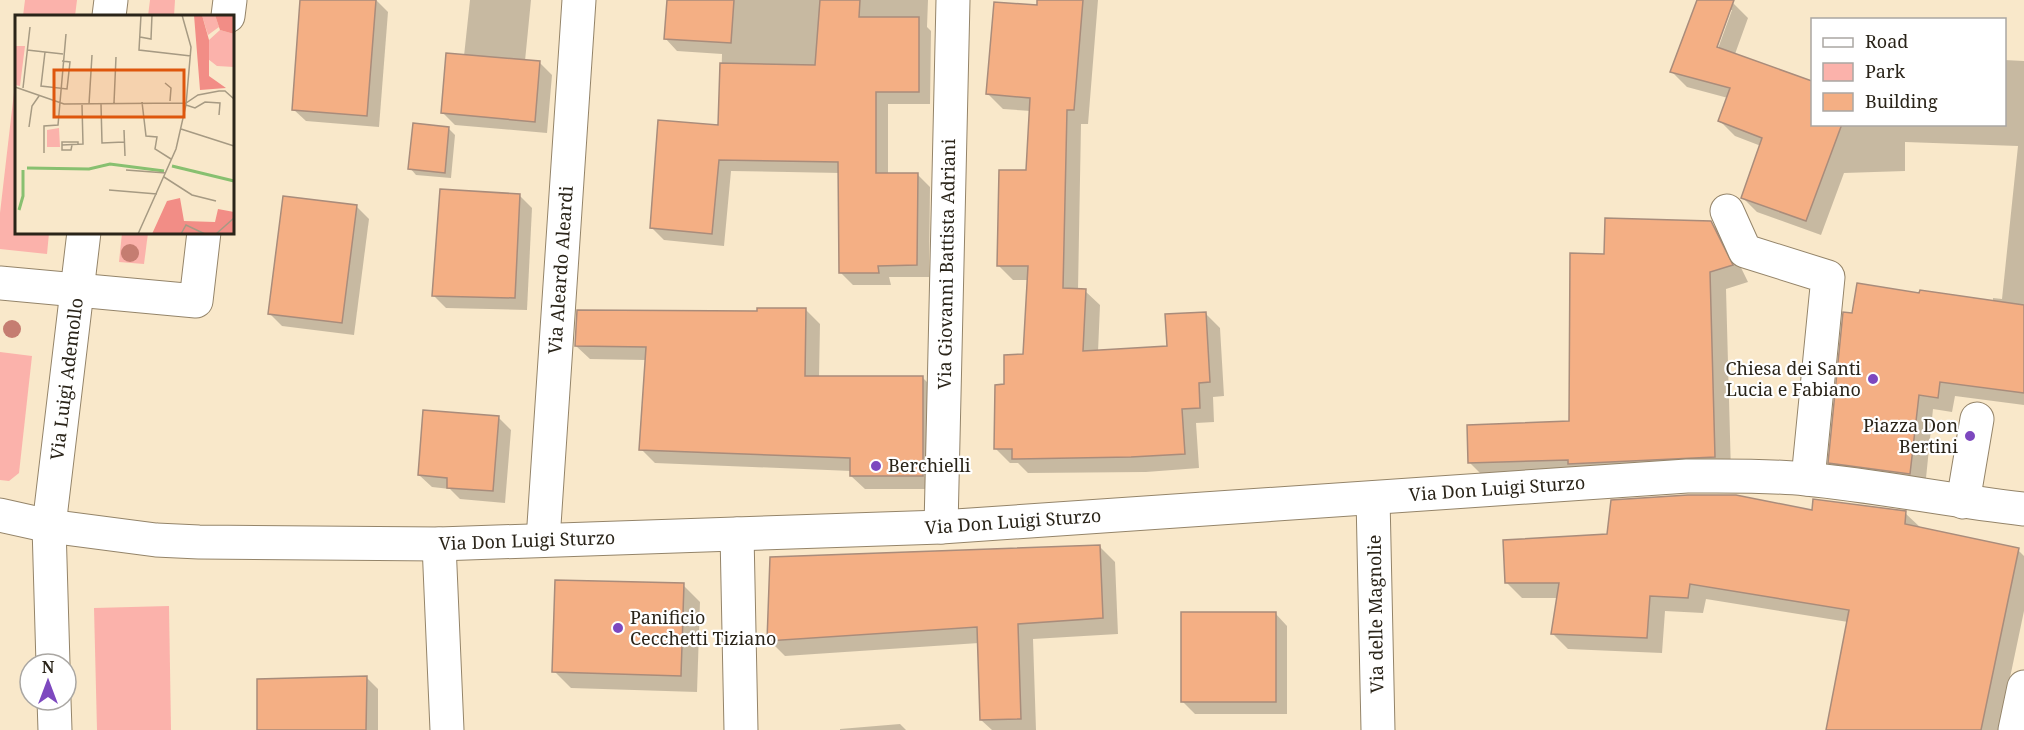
<svg xmlns="http://www.w3.org/2000/svg" width="2024" height="730" font-family="'Noto Serif',serif">
	<style>
		.green { fill: #fbb2ab }
		.shadow { fill: #0003; fill-rule: evenodd }
		.building { fill: #f4af84; stroke: #a98c7b; stroke-width: 1.5 }
		.lines { fill: none; stroke-linecap: round; stroke-linejoin: round }
		.minor-casing { stroke: #948469; stroke-width: 35 }
		.major-casing { stroke: #948469; stroke-width: 35 }
		.minor { stroke: #fff; stroke-width: 33 }
		.major { stroke: #fff; stroke-width: 33 }
		.tree { fill: #c57d71 }
		.poi-dot { fill: #7d48bf; stroke: #fff; stroke-width: 2 }
		.labels { text-anchor: middle; stroke-width: 4.5; stroke-linejoin: round; paint-order: stroke }
		.street-label { font-size: 18px; fill: #2a2419; stroke: #fff }
		.poi-label { font-size: 18px; fill: #2a2419; stroke: #fff; text-anchor: end }
		.inset-river { fill: none; stroke: #88c070; stroke-width: 3 }
		.inset-road { fill: none; stroke: #a69a83; stroke-width: 1.5 }
		.view { fill: #de560d; fill-opacity: 0.15; stroke: #de560d; stroke-width: 3 }
		.inset-edge { fill: none; stroke: #2a2419; stroke-width: 3 }
	</style>
	<rect width="100%" height="100%" fill="#f9e8ca"/>
	<g class="green">
		<polygon points="25,0 77,0 75,16 23,16"/>
		<polygon points="150,0 175,0 174,16 148,16"/>
		<polygon points="16,75 16,232 49,233 47,254 0,249 0,213"/>
		<polygon points="122,233 148,233 144,264 119,262"/>
		<polygon points="0,352 32,356 19,473 9,481 0,480"/>
		<polygon points="169,606 171,730 97,730 94,608"/>
	</g>
	<g class="shadow">
		<polygon points="302,0 376,0 388,12 379,127 306,121 293,109"/>
		<polygon points="470,0 531,0 525,61 539,62 552,75 547,133 455,125 443,113 464,56"/>
		<polygon points="668,0 928,0 927,27 931,31 930,104 888,104 888,175 917,174 930,187 929,277 889,277 891,285 853,285 841,273 840,173 731,171 724,246 664,240 652,228 720,127 722,54 677,51 665,38"/>
		<polygon points="1039,0 1098,0 1088,124 1081,124 1078,290 1085,291 1100,305 1098,352 1169,348 1205,313 1220,328 1224,396 1213,397 1214,422 1196,423 1199,468 1146,472 1028,473 1018,463 1010,463 995,448 1025,356 1028,280 1013,280 998,265 1027,172 1031,111 1003,109 988,94 1038,7"/>
		<path d="M1698,0h25l10,3 15,15 -13,36 77,29v41h192v-64l20,1v344l-69,-9 -3,16 -19,-3 -8,79 -80,-11 -15,-15 23,-147 67,-20 73,7v-4l9,1 16,-153 -113,-4v29l-61,2 -23,62 -64,-23 -15,-15 19,-51 -26,-10 -15,-15 8,-23 -41,-11 -15,-15zM1729,10h3l-16,44 -3,-1z"/>
		<polygon points="449,129 455,135 451,178 416,175 410,168"/>
		<polygon points="520,196 532,208 527,310 446,308 433,295"/>
		<polygon points="357,207 369,219 354,335 282,326 270,314"/>
		<polygon points="1710,222 1727,239 1748,282 1726,289 1731,473 1486,479 1470,463 1570,422 1605,256"/>
		<polygon points="806,310 820,324 819,377 922,377 936,391 936,489 865,489 851,476 851,471 655,463 641,449 646,360 590,359 576,346 759,312"/>
		<polygon points="499,418 511,430 505,503 460,499 450,489 432,487 419,475"/>
		<polygon points="1813,512 1905,513 1921,528 2018,550 2024,556 2024,611 1999,730 1828,730 1848,622 1706,599 1703,613 1665,611 1662,653 1568,649 1553,634 1559,598 1522,598 1506,582 1608,535"/>
		<polygon points="1099,546 1115,562 1118,634 1033,639 1036,730 992,730 981,720 979,643 785,656 769,640"/>
		<polygon points="683,585 700,602 697,692 571,688 554,671"/>
		<polygon points="1275,613 1287,626 1287,714 1195,714 1183,702"/>
		<polygon points="366,677 378,689 378,730 258,730"/>
		<polygon points="900,724 906,730 840,730 840,729"/>
	</g>
	<g class="building">
		<polygon points="300,0 376,0 367,116 292,110"/>
		<polygon points="667,0 734,0 731,43 664,39"/>
		<polygon points="820,0 860,0 859,17 919,17 919,92 876,92 876,173 918,173 917,265 878,266 879,273 839,273 838,162 719,160 712,234 650,228 658,120 718,125 720,63 815,65"/>
		<polygon points="1037,0 1083,0 1074,110 1067,110 1063,288 1086,289 1083,351 1167,346 1165,314 1206,312 1210,382 1199,383 1200,408 1182,409 1185,454 1131,457 1012,459 1012,449 994,449 995,385 1004,384 1004,355 1023,354 1028,266 997,266 999,170 1026,170 1030,98 986,94 994,2 1037,5"/>
		<polygon points="1697,0 1734,0 1717,47 1812,81 1812,124 1842,124 1806,221 1741,198 1762,138 1718,121 1730,88 1670,72"/>
		<polygon points="446,53 540,61 535,122 441,113"/>
		<polygon points="413,123 449,127 445,173 408,169"/>
		<polygon points="440,189 520,194 515,298 432,296"/>
		<polygon points="283,196 357,205 342,323 268,314"/>
		<polygon points="1605,218 1711,221 1733,265 1710,272 1715,457 1568,464 1568,460 1468,463 1467,425 1569,421 1570,253 1604,254"/>
		<polygon points="1857,283 1919,293 1920,290 2024,305 2024,393 1940,382 1938,398 1919,395 1910,474 1828,463 1843,312 1852,313"/>
		<polygon points="757,308 806,308 805,376 923,376 923,476 850,476 850,458 639,450 646,347 575,346 577,310 757,311"/>
		<polygon points="423,410 499,416 493,491 447,488 447,478 418,475"/>
		<polygon points="1688,495 1736,495 1812,510 1813,499 1906,511 1905,524 2019,548 1981,730 1826,730 1849,610 1690,584 1688,598 1650,596 1647,638 1551,634 1559,583 1505,583 1503,540 1607,534 1611,500"/>
		<polygon points="1100,545 1103,618 1018,624 1021,719 980,720 977,627 767,641 770,557"/>
		<polygon points="555,580 684,583 681,676 552,672"/>
		<rect x="1181" y="612" width="95" height="90"/>
		<polygon points="367,676 366,730 257,730 257,679"/>
	</g>
	<g class="lines">
		<defs>
			<g id="minor">
				<polyline points="109,16 111,0"/>
				<polyline points="228,16 230,0"/>
				<polyline points="1727,211 1745,251 1828,277 1808,479"/>
				<polyline points="0,283 196,301 204,232"/>
				<polyline points="1373,498 1378,730"/>
				<polyline points="1963,502 1977,419"/>
				<path d="M0,515l49,11 107,14 43,2 240,2 502,-17 746,-51c40,0 79,-1 119,3 73,7 145,22 218,30"/>
				<polyline points="941,527 953,0"/>
				<polyline points="737,534 741,730"/>
				<polyline points="543,540 579,0"/>
				<polyline points="439,544 447,730"/>
				<polyline points="53,664 49,526 84,232"/>
				<polyline points="54,700 55,730"/>
			</g>
			<polyline id="major" points="2015,730 2024,687"/>
		</defs>
		<use href="#minor" class="minor-casing"/>
		<use href="#major" class="major-casing"/>
		<use href="#minor" class="minor"/>
		<use href="#major" class="major"/>
	</g>
	<g class="tree">
		<circle cx="130" cy="253" r="9"/>
		<circle cx="12" cy="329" r="9"/>
	</g>
	<g class="poi-dot">
		<circle cx="1873" cy="379" r="6"/>
		<circle cx="1970" cy="436" r="6"/>
		<circle cx="876" cy="466" r="6"/>
		<circle cx="618" cy="628" r="6"/>
	</g>
	<g class="labels">
		<g class="street-label">
			<text transform="translate(947 264) rotate(-89)" y="6">Via Giovanni Battista Adriani</text>
			<text transform="translate(561 270) rotate(-86)" y="6">Via Aleardo Aleardi</text>
			<text transform="translate(67 379) rotate(-83)" y="6">Via Luigi Ademollo</text>
			<text transform="translate(1497 489) rotate(-4)" y="6">Via Don Luigi Sturzo</text>
			<text transform="translate(1013 522) rotate(-4)" y="6">Via Don Luigi Sturzo</text>
			<text transform="translate(527 541) rotate(-2)" y="6">Via Don Luigi Sturzo</text>
			<text transform="translate(1376 614) rotate(-91)" y="6">Via delle Magnolie</text>
		</g>
		<g class="poi-label">
			<text x="1861" y="375">Chiesa dei Santi<tspan x="1861" dy="21">Lucia e Fabiano</tspan></text>
			<text x="1958" y="432">Piazza Don<tspan x="1958" dy="21">Bertini</tspan></text>
			<text x="888" y="472" text-anchor="start">Berchielli</text>
			<text x="630" y="624" text-anchor="start">Panificio<tspan x="630" dy="21">Cecchetti Tiziano</tspan></text>
		</g>
	</g>
	<g transform="translate(15 15)">
		<rect width="219" height="219" fill="#f9e8ca"/>
		<path d="M187,0h13l4,12 -11,8zM205,15l14,4v33l-17,-1 -9,-7 1,-19zM0,31h10l-5,40 -5,-1zM44,113l1,19h-13v-17z" fill="#fbb2ab"/>
		<path d="M179,0h8l7,25v36l17,12 -26,2zM200,0h19v19l-14,-4zM165,183l4,23 31,1 3,-13 16,3v22h-82l15,-33z" fill="#f28d86"/>
		<path class="inset-river" d="M157,151l62,15M12,153l62,1 21,-5 54,7M4,195l4,-14v-26"/>
		<path class="inset-road" d="M126,0l-2,35 52,6M125,22l11,2 1,-24M12,35l36,4M30,37l-4,34 26,3 3,-27 -8,-1M150,68l6,5 -1,13M0,72l49,17 122,-1 12,-8 21,-4h6l9,8M8,73l7,-61M127,87l4,34 11,1 -2,12 16,10M99,88l2,-46M74,89l3,-49M86,89l1,39 22,-1M171,90l9,3 10,-6 15,1 -1,12M14,112l3,-21 7,-10M166,114l53,17M109,115l1,26M47,130l21,-1 -1,-39M57,130l-1,5h-9v-8h16v3M29,138v-27l14,-1 8,-91M111,155l40,3M149,162l28,18 24,6M94,175l48,4M123,219l38,-85 10,-44 5,-58 -9,-32M166,219l5,-9 19,9M201,219l18,-16"/>
		<path class="view" d="M39,55h130v47h-130z"/>
		<rect width="219" height="219" class="inset-edge"/>
	</g>
	<rect x="1811" y="18" width="195" height="108" fill="#ffffff" stroke="#aaa7a3" stroke-width="1.5"/>
	<rect x="1823" y="38" width="30" height="9" fill="#ffffff" stroke="#aaa7a3" stroke-width="1.5"/>
	<text x="1865" y="48" font-size="18" fill="#2a2419">Road</text>
	<rect x="1823" y="63" width="30" height="18" fill="#fbb2ab" stroke="#aaa7a3" stroke-width="1.5"/>
	<text x="1865" y="78" font-size="18" fill="#2a2419">Park</text>
	<rect x="1823" y="93" width="30" height="18" fill="#f4af84" stroke="#aaa7a3" stroke-width="1.5"/>
	<text x="1865" y="108" font-size="18" fill="#2a2419">Building</text>
	<g transform="translate(48 682)"><circle r="28" fill="#ffffff" stroke="#aaa7a3" stroke-width="1.5"/>
	<path d="M0-4.5L10 22L0 15L-10 22Z" fill="#7d48bf"/>
	<text y="-9" font-size="16" font-weight="bold" text-anchor="middle" fill="#2a2419">N</text>
	</g>
</svg>
